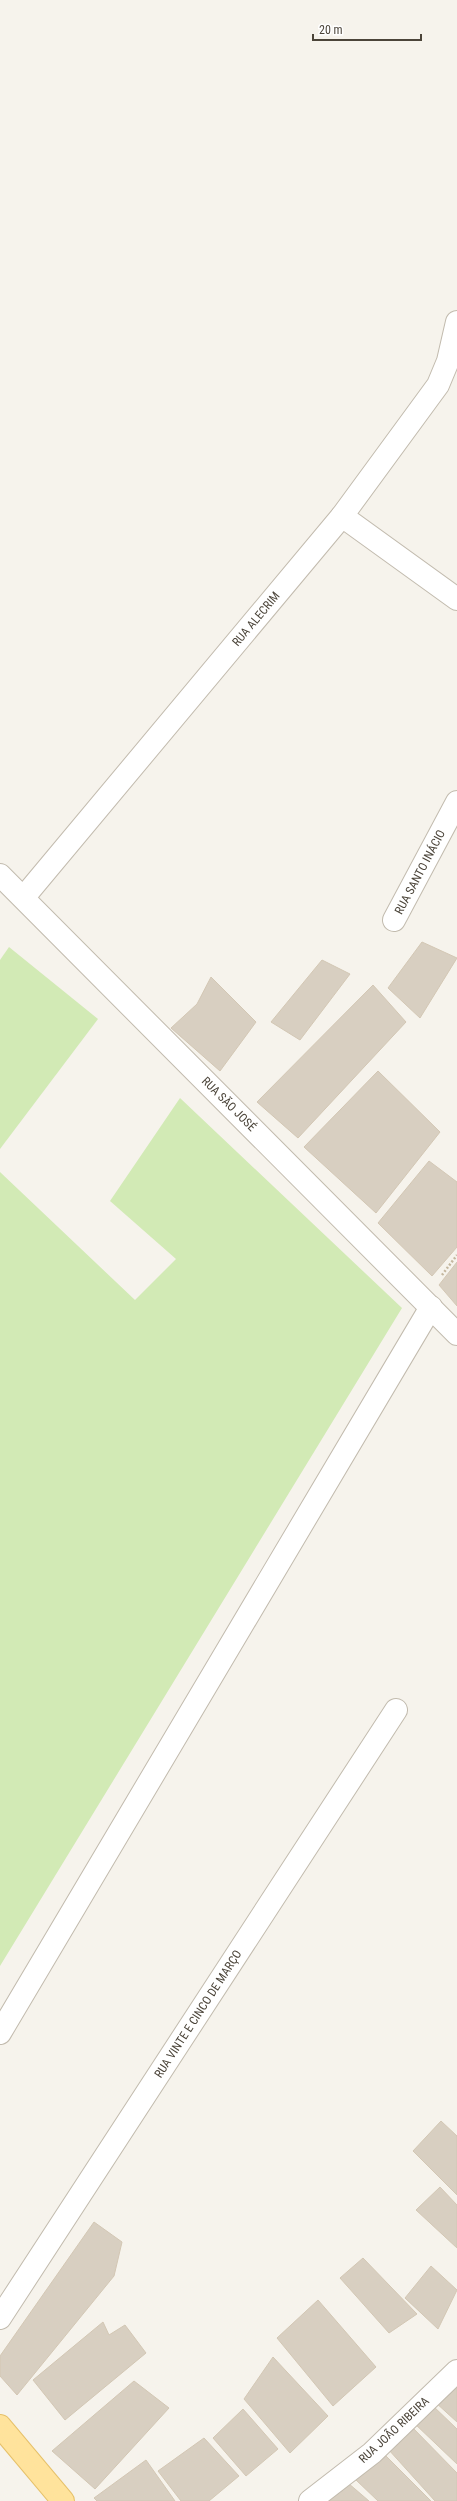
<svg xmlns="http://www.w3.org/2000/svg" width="457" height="2501" font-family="'Roboto Condensed',sans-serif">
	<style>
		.green { fill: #d2eab5 }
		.building { fill: #d8cfc1; stroke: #d3c7b4 }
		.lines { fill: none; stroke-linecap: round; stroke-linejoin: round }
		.minor-casing { stroke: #c2bbae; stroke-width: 24 }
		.major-casing { stroke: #e6c16a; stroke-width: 24 }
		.path { stroke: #c4b79f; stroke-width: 2.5; stroke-dasharray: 2 2; stroke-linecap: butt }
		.minor { stroke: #fff; stroke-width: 22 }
		.major { stroke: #ffe39c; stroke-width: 22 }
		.labels { text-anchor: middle; stroke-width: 3; stroke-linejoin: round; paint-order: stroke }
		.street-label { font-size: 12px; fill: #4b4439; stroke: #fff }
	</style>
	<rect width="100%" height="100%" fill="#f6f3ec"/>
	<g class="green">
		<polygon points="9,947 98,1019 0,1149 0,960"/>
		<polygon points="180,1098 402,1308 0,1966 0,1172 135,1300 176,1259 110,1201"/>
	</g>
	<g class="building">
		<polygon points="422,942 457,958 420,1018 388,988"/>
		<polygon points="322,960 350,974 300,1040 271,1022"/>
		<polygon points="211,977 256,1022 220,1071 171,1028 197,1004"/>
		<polygon points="373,985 406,1022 298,1138 257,1102"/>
		<polygon points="378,1071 440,1132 376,1213 304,1147"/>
		<polygon points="429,1161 457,1182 457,1247 432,1276 378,1223"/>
		<polygon points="457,1262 457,1306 439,1285"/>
		<polygon points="441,2121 457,2136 457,2195 413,2151"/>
		<polygon points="440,2187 457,2205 457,2248 416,2210"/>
		<polygon points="94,2222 122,2242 114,2276 17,2395 0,2376 0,2356"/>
		<polygon points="363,2258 417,2314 389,2333 340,2278"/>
		<polygon points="431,2266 457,2290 438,2329 405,2298"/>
		<polygon points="318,2300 376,2367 333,2406 277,2338"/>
		<polygon points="103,2322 109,2335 125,2325 146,2353 65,2420 33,2380"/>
		<polygon points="273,2357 328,2416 290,2453 244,2399"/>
		<polygon points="457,2380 457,2422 435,2402"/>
		<polygon points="134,2381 169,2408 95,2489 52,2451"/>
		<polygon points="431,2404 457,2429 457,2464 414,2423"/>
		<polygon points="243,2409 278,2449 246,2476 213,2438"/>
		<polygon points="412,2427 457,2473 457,2501 435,2501 388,2449"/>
		<polygon points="204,2438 239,2476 209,2501 181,2501 158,2471"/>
		<polygon points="383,2453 431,2501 378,2501 356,2480"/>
		<polygon points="146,2460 175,2501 97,2501 94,2498"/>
		<polygon points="348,2483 369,2501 325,2501"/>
	</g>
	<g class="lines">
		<defs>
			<g id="minor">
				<polyline points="342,516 457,599"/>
				<polyline points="0,875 457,1334"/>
				<polyline points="24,897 342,516 438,385 448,361 457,322"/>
				<polyline points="394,920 457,802"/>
				<polyline points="0,2033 431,1307"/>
				<polyline points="0,2318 396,1710"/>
				<polyline points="310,2501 372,2453 457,2371"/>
			</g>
			<polyline id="major" points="0,2426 63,2501"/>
		</defs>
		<use href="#minor" class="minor-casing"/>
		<use href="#major" class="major-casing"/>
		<polyline class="path" points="442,1275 457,1255"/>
		<use href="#minor" class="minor"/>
		<use href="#major" class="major"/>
	</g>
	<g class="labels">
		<g class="street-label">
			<text transform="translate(256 619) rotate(-50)" y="4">RUA ALECRIM</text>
			<text transform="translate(420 872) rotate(-62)" y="4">RUA SANTO INÁCIO</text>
			<text transform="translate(229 1104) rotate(45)" y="4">RUA SÃO JOSÉ</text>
			<text transform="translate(198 2014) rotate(-57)" y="4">RUA VINTE E CINCO DE MARÇO</text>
			<text transform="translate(394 2430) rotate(-43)" y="4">RUA JOÃO RIBEIRA</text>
		</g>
	</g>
	<path d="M313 34v6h108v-6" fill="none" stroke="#4b4439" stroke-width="2"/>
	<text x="319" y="34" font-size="12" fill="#4b4439" stroke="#ffffff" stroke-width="3" paint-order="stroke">20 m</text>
</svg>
